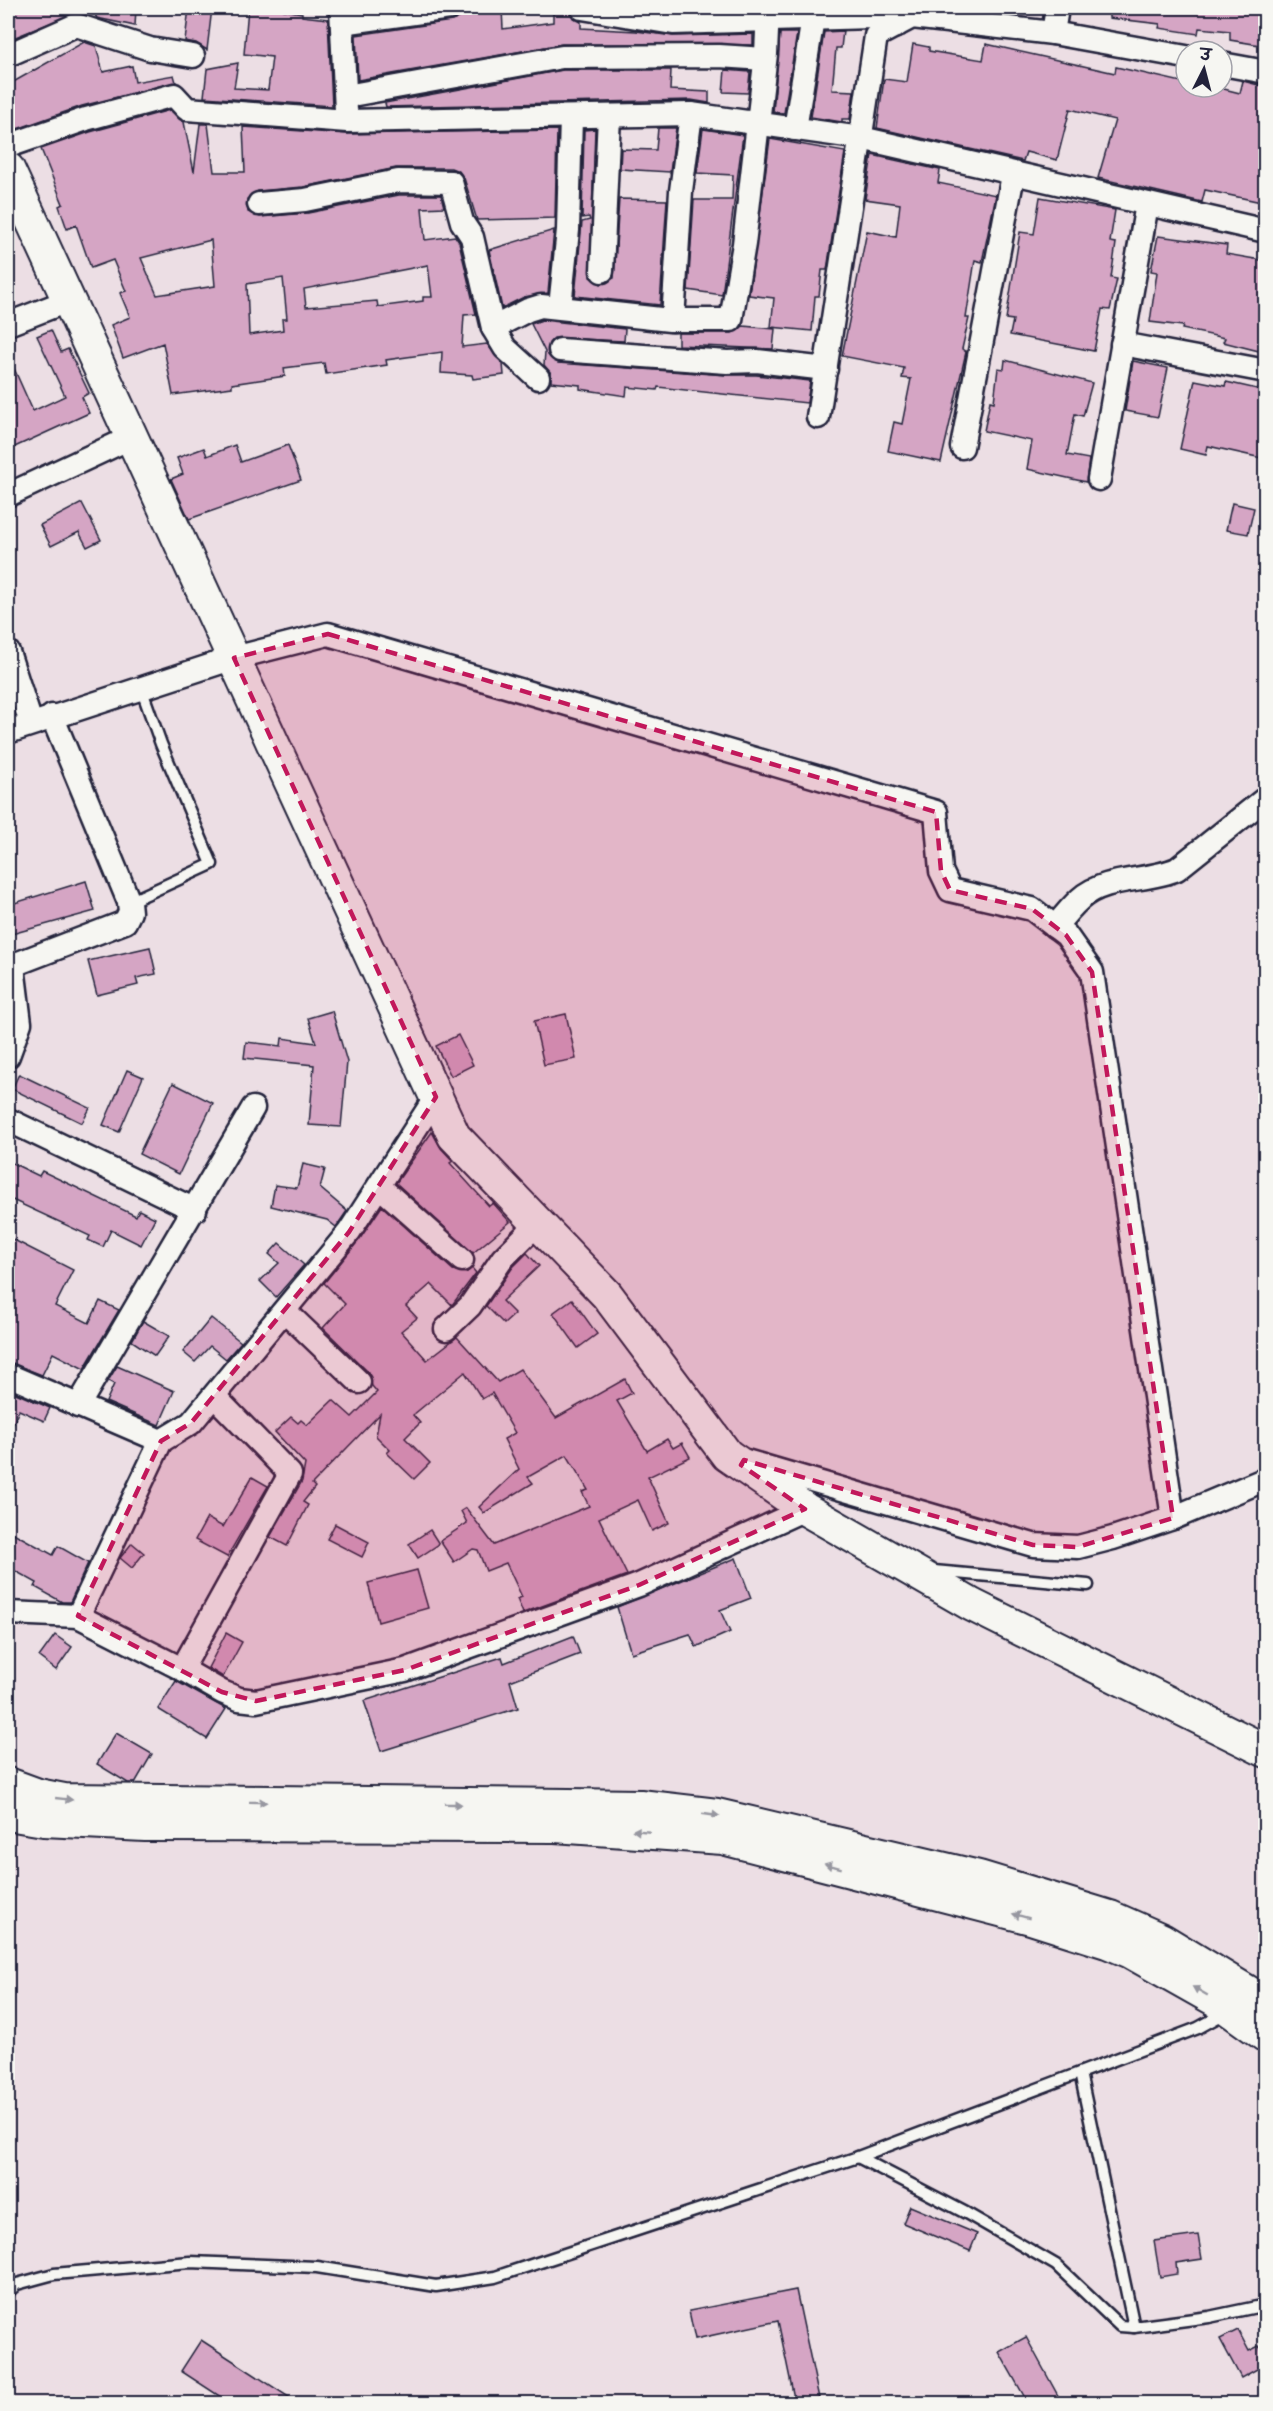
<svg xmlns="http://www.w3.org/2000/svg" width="1273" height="2411" font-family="'Balsamiq Sans','Playpen Sans Deva',sans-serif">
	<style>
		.building { fill: #d5a5c4; stroke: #22223b; stroke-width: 1.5; fill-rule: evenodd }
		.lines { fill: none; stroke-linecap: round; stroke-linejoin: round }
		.lane-casing { stroke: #22223b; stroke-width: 15 }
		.street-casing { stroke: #22223b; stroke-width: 27 }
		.secondary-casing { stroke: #22223b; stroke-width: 36 }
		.lane { stroke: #f6f6f2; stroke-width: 10 }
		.street { stroke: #f6f6f2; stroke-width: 22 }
		.secondary { stroke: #f6f6f2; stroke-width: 32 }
		.oneway { fill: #9797a0 }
		.marked { fill: #c2185b; fill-opacity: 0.2; stroke: #c2185b; stroke-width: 4.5; stroke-dasharray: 12 8; stroke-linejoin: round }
	</style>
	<rect width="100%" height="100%" fill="#ecdee4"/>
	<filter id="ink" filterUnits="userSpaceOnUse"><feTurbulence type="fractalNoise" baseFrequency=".0167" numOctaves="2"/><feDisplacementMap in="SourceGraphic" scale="12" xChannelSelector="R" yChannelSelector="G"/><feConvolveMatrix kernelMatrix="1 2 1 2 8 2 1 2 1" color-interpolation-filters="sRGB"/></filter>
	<g filter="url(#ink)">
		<g class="building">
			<polygon points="8,8 88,8 8,40"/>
			<polygon points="91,8 136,8 135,26 97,18"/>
			<polygon points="189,8 212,8 207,50 196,43 185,41"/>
			<polygon points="248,8 285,8 284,10 302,13 302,16 328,19 332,106 204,97 207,69 238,63 234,88 268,90 272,57 244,54"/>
			<polygon points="468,8 468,10 502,9 503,29 553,22 553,9 569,9 573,18 581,22 581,28 636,31 673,36 753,34 753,45 562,44 358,80 356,35 452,21 459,18 463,9"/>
			<polygon points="1109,8 1266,8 1266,46 1230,40 1230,31 1199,28 1198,34 1159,28 1160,24 1109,18"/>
			<polygon points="843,31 841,48 836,48 832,90 854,91 850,119 842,119 842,122 811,117 824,32"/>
			<polygon points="780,33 797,33 784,113 773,112"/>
			<polygon points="84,42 96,46 103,72 132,66 135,82 174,75 176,82 82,106 17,129 8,104 8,85"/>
			<polygon points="913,44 929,47 929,51 983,60 986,44 1115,73 1116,67 1186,83 1186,87 1216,87 1240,93 1243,81 1266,87 1266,134 1261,152 1266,153 1266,203 1205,190 1202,202 1098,178 1115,120 1070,109 1057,160 1026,152 1023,161 877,128 884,79 907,82"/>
			<polygon points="563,70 671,70 670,90 709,92 709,103 691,100 386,107 385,103"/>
			<polygon points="725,70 750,72 748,93 723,92"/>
			<path d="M170,110l14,12 10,50 6,-48h8l6,48h31l-2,-45 104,7 210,-4 -2,88 -78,2 -13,-42 -5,-7 -8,-3h-55l-93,19 -45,4 -11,8 1,13 12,5 48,-4 91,-18h42l3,12 -22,1 3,32 30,-4 4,6 17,72 -12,1 -2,32 25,-3 16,20 1,11 -31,4 -1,-4 -31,-2 1,-21 -56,8 1,5 -61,9 -2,-11 -40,5 1,8 -53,8v3l-59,8 -10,-52 -40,15 -12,-33 19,-8 -10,-24 6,-2 -13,-31 -22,8 -15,-43 -9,4 -8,-23 4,-2 -22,-55 49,-17zM211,240l4,46 -58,9 -16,-37zM428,265l4,32h-9v4l-45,6 -1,-6 -71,6 -2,-18zM283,278l4,41h-5l1,11 -34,5 -2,-51z"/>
			<polygon points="658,128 676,128 670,172 620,169 621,149 656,150"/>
			<polygon points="595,129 590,277 601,284 614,278 619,199 667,200 660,305 575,296 582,222 590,220 589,217 582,218 584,130"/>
			<polygon points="703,129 743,135 722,295 688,290 694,200 732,200 733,175 697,173"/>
			<polygon points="770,139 845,152 827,270 822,270 819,296 815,296 812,331 771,327 774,298 749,295"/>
			<polygon points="872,155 940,170 938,183 996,195 982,262 975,260 966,318 969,318 962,349 966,352 941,462 888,451 894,422 902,424 911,379 902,378 904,368 842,356 867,231 896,237 900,204 865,199"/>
			<polygon points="1040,197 1115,210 1110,242 1116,243 1111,278 1117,279 1110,310 1102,309 1094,351 1010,335 1013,320 1006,319 1020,232 1034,234"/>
			<polygon points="554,230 548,293 524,297 502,308 489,250"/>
			<polygon points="1158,236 1227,245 1226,254 1266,261 1266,326 1259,351 1223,342 1225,338 1182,329 1183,326 1150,322 1157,272 1151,271"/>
			<polygon points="542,320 625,329 624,341 554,338 549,343 548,355 558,363 726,375 756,375 810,381 807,403 658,387 657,390 627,387 626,396 580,389 580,385 551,382 551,373 544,365 545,352 531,324"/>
			<polygon points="743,326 775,329 773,349 678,345 678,333 732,333"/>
			<polygon points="51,330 61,352 68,349 89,393 82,397 89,413 8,450 8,355 33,411 65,396 37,336"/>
			<polygon points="1005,360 1092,383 1083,416 1075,414 1067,455 1089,459 1086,482 1027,469 1032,441 984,431 990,401 994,402 998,368 1004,369"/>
			<polygon points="1133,361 1168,368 1158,417 1125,411"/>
			<polygon points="1195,380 1225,386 1226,382 1266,391 1266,459 1208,446 1206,455 1180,449"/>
			<polygon points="235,445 241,462 288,445 301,480 189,519 171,479 183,474 177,458 204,448 207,456"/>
			<polygon points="82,503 101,540 87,547 79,532 51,546 40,525"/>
			<polygon points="1232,503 1254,508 1248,534 1226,530"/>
			<polygon points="86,881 95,911 8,935 8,905"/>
			<polygon points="150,947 156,974 136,978 138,985 97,995 88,961"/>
			<polygon points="332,1011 347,1062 341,1127 309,1125 314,1065 244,1058 246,1042 281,1046 282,1038 316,1043 308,1018"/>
			<polygon points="566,1014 576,1059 544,1065 534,1021"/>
			<polygon points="458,1035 473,1065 451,1076 436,1046"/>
			<polygon points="127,1070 143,1077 119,1132 103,1125"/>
			<polygon points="19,1074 90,1108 82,1123 12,1089"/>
			<polygon points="173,1083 213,1103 179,1174 139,1154"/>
			<polygon points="432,1132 441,1148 453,1161 450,1163 489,1206 493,1203 510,1222 473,1253 396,1183"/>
			<polygon points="8,1161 39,1176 42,1171 136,1216 139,1210 155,1218 141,1245 111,1230 103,1247 88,1240 90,1236 8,1198"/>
			<polygon points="303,1164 325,1169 320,1188 347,1211 336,1227 327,1220 271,1206 275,1185 297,1188"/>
			<polygon points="382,1206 453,1270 466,1273 472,1268 476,1273 452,1305 431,1284 406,1306 417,1318 401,1331 427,1360 457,1337 498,1382 520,1369 556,1418 625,1379 632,1393 617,1401 647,1451 667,1439 673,1448 682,1443 690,1457 648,1477 669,1523 652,1531 638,1500 599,1518 627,1575 523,1613 517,1599 522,1597 506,1563 486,1571 478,1550 473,1549 454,1562 440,1541 467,1523 461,1511 466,1508 494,1545 589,1506 582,1492 588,1490 567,1455 528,1477 533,1483 484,1513 479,1507 519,1469 504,1439 515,1433 492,1393 482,1399 465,1372 413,1415 420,1423 405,1438 430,1463 414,1479 387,1453 390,1450 376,1436 380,1414 312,1484 315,1487 303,1502 308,1505 287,1546 270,1537 302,1481 305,1464 275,1432 291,1417 298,1423 301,1420 307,1425 333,1400 352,1417 377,1392 372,1386 368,1372 323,1328 345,1304 324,1283 359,1240"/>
			<polygon points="8,1237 73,1270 55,1306 89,1323 100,1301 119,1310 84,1369 53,1353 42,1375 8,1362"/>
			<polygon points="279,1243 304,1265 276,1297 260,1281 279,1263 269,1254"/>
			<polygon points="527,1253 539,1266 502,1301 515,1314 504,1324 486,1306 513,1267"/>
			<polygon points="572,1299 597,1334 578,1348 553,1313"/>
			<polygon points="211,1318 241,1342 226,1359 210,1346 195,1362 183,1352"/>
			<polygon points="143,1321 169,1336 155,1356 132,1341"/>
			<polygon points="117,1366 174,1391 159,1425 106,1402 114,1384 108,1381"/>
			<polygon points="11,1391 50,1408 44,1421 19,1410 8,1436 8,1398"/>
			<polygon points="252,1477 268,1486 227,1557 195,1540 207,1518 223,1527"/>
			<polygon points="335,1524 369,1542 362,1557 327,1539"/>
			<polygon points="8,1530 53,1555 58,1546 88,1563 70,1602 62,1602 35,1587 37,1583 8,1567"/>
			<polygon points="430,1530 439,1544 418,1558 409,1544"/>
			<polygon points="132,1543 144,1553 132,1568 120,1558"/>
			<polygon points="736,1558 751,1598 720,1610 730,1632 696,1647 690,1634 631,1653 617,1607"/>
			<polygon points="417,1570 428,1608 378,1622 368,1583"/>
			<polygon points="226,1633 242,1642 223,1677 208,1668"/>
			<polygon points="55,1635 72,1647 56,1670 39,1657"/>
			<polygon points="573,1636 580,1654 510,1681 518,1708 381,1751 364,1701 502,1657 504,1663"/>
			<polygon points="176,1681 226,1709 207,1739 158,1709"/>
			<polygon points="116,1733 152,1754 135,1783 128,1783 97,1764"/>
			<polygon points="910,2206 977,2234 970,2251 903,2223"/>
			<polygon points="1198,2235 1202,2259 1176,2263 1177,2274 1160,2277 1154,2241"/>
			<polygon points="796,2290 820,2403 795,2403 778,2321 695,2339 689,2311"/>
			<polygon points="1238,2330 1249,2351 1259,2346 1266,2356 1266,2364 1241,2378 1220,2339"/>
			<polygon points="1026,2337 1062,2403 1028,2403 999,2352"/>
			<polygon points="201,2340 298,2403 230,2403 181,2371"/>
		</g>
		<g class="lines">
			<defs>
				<g id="lane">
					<polyline points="129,902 212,864 161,744 141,688"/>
					<polyline points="934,1571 1088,1585"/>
					<polyline points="1080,2073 1134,2327"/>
					<polyline points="858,2157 966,2213 1056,2265 1120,2326 1134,2327 1209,2317 1266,2305"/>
					<polyline points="8,2292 17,2284 54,2274 190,2262 317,2267 436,2286 495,2277 858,2157 1198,2028 1227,2012"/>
				</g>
				<g id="street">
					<polyline points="341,8 346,111"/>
					<polyline points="582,8 673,23 871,17 881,18 896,26"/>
					<polyline points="342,23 450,8"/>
					<polyline points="1053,33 1057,8"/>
					<polyline points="8,55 76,25 150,49 193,56"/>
					<polyline points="1222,64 1266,72"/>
					<polyline points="346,96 562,57 719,56 765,59"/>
					<polyline points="795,129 813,18"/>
					<polyline points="8,146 86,119 174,95 187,109 347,121 691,114 861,138 1266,231"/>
					<polyline points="259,204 305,200 398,181 451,182 462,222 472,237 493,328 505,348 538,378"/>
					<polyline points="602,271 609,116"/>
					<polyline points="560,307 568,230 571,117"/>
					<polyline points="673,320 681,191 691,114"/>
					<polyline points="8,324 67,301"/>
					<polyline points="493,328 528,310 541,306 670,320 731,320 744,244 766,54 768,8"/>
					<polyline points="1122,344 1266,371"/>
					<polyline points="560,350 727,362 757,361 826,369"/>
					<polyline points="818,417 876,36 912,17 1053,33 1186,57"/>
					<polyline points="962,447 1013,175"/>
					<polyline points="1099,479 1147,204"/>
					<polyline points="8,495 130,438"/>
					<polyline points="8,652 31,723"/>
					<polyline points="8,732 234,658 328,634 936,812 941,871 950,890 1032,909 1066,935 1092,972 1173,1518"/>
					<path d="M1055,927c8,-10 16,-20 25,-28 25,-23 67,-17 97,-30l89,-71"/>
					<polyline points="8,967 125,922 130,912 129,902 52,716"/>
					<polyline points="8,1056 20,1023 13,966"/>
					<polyline points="8,1120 195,1210"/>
					<polyline points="379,1186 462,1260"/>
					<polyline points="285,1311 359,1382"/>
					<polyline points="446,1329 470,1306 503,1258 538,1223"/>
					<polyline points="8,1375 161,1441 191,1423 349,1232 436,1097"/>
					<polyline points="78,1406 253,1108"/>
					<polyline points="746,1461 1033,1545 1078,1547 1113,1538 1173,1518 1266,1479"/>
					<polyline points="8,1613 78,1616 182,1669 222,1692 239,1699 256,1701 405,1670 639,1585 805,1509"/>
					<polyline points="78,1616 161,1441"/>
					<polyline points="182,1669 290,1474 215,1397"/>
				</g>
				<g id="secondary">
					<polyline points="8,169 454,1136 607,1295 727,1455 805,1509 972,1605 1266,1751"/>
					<polyline points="8,1784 38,1795 64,1800 569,1805 640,1806 717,1815 979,1877 1110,1917 1162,1940 1266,2003"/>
					<polyline points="8,1814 44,1820 145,1825 555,1826 723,1838 1031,1918 1107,1942 1131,1952 1216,2000 1266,2036"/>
				</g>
			</defs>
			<use href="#lane" class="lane-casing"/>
			<use href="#street" class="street-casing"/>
			<use href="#secondary" class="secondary-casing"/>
			<use href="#lane" class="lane"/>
			<use href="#street" class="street"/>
			<use href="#secondary" class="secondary"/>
		</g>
		<defs><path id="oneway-solid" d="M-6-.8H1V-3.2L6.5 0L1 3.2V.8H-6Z" transform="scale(1.5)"/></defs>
		<g class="oneway">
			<use href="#oneway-solid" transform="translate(64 1799) rotate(6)"/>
			<use href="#oneway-solid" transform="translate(258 1802) rotate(1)"/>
			<use href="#oneway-solid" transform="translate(453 1804) rotate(1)"/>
			<use href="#oneway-solid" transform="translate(711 1815) rotate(8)"/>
			<use href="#oneway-solid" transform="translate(641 1831) rotate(-175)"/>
			<use href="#oneway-solid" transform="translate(833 1866) rotate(-165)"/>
			<use href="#oneway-solid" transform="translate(1021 1916) rotate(-165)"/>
			<use href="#oneway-solid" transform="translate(1200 1991) rotate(-150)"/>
		</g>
	</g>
	<path class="marked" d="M328,634l608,178 5,59 9,19 82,19 34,26 26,37 81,546 -95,29 -45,-2 -289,-85 -3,5 64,44 -166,76 -234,85 -149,31 -34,-9 -144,-76 83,-175 30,-18 158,-191 87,-135 -202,-439z"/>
	<rect width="1273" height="2411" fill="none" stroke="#f6f6f2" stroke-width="30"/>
	<rect x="15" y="15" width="1243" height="2381" fill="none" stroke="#22223b" stroke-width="2" filter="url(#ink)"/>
	<g transform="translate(1204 69) rotate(6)"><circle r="28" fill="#f6f6f2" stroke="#a1a1a9" stroke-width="1.5"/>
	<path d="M0-4.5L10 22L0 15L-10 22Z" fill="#22223b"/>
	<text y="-9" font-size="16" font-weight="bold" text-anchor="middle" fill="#22223b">उ</text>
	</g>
</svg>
